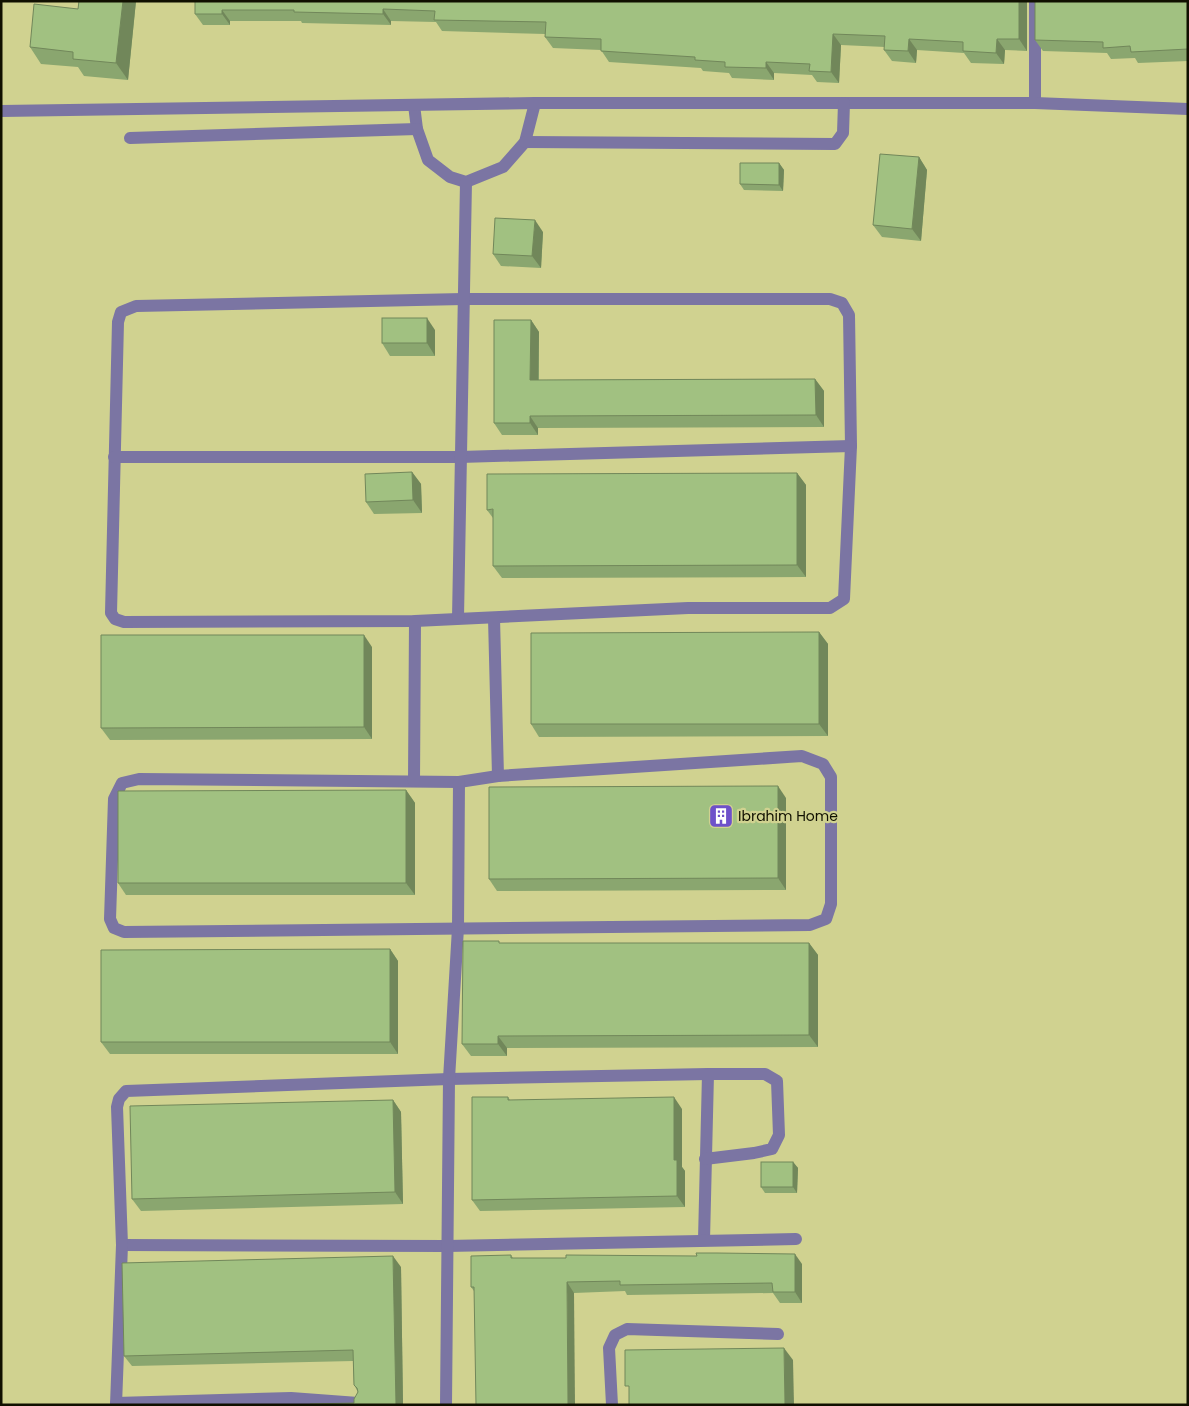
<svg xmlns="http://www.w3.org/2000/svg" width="1189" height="1406" font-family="Poppins,sans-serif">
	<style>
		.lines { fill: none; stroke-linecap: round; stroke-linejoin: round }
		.street { stroke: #7b75a3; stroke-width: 12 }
		.wall { fill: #8aa66f }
		.shaded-wall { fill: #71875a }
		.building { fill: #a1c181; stroke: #71875a }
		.labels { text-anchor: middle; stroke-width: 4.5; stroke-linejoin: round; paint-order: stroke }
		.poi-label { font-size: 14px; fill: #101000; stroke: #d0d290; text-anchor: start }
	</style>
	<rect width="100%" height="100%" fill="#d0d290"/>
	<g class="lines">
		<g class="street">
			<polyline points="1035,1 1035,103"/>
			<polyline points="414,105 417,129 428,160 450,177 466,182 503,167 525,142 535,103"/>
			<polyline points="1,111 535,103 1035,103 1188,109"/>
			<polyline points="130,138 417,129"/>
			<polyline points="525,142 835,144 843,133 844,103"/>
			<polygon points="463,299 830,299 842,303 849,315 851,446 844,599 830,608 688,608 415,621 124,622 115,619 111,613 118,322 121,312 136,306"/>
			<polyline points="114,457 460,457 851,446"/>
			<polyline points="458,618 466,182"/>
			<polyline points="494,618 498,776"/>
			<polygon points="802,756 823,764 831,777 831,904 826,919 810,925 124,932 114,928 110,919 114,799 122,783 139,779 459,782 498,776"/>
			<polyline points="414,781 415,621"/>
			<polyline points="704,1240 708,1074"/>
			<polyline points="122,1245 447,1246 796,1239"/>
			<polyline points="116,1403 291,1398 358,1403"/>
			<polyline points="116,1405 122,1245 117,1107 119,1099 126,1091 449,1079 708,1074 765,1074 777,1081 779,1135 772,1149 754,1153 705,1159"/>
			<polyline points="446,1405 449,1079 458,928 459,782"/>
			<polyline points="612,1405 609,1348 615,1335 627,1329 778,1334"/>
		</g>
	</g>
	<g class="wall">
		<polygon points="79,1 136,1 128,80 84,76 78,67 41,64 30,47 78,9"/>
		<polygon points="195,1 1027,1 1027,51 1005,50 1004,64 971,63 964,53 917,50 916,63 892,61 884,50 885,47 841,45 839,83 817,82 812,75 774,73 774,80 732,78 729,73 703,71 701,68 609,62 601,50 553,48 545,37 545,34 442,31 436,22 391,21 391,25 302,23 301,21 230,21 230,25 203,25 195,14"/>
		<polygon points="1188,1 1188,61 1138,63 1135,58 1111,59 1107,53 1043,51 1035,40"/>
		<polygon points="919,157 927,170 921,241 882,237 873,225"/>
		<polygon points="779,163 784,170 783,191 744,190 740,184"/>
		<polygon points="543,232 541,268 501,266 493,254"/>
		<polygon points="531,320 539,332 539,380 815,379 824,391 824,427 538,428 538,435 502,435 494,423"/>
		<polygon points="435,330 435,356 390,356 382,343"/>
		<polygon points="412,472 421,484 422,513 374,514 366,502"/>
		<polygon points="797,473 806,485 806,577 502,578 493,566 493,518 487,510"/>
		<polygon points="819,632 828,644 828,736 539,737 531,724"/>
		<polygon points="372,647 372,739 110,740 101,728"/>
		<polygon points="406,790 415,803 415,895 126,895 118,883"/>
		<polygon points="786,798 786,890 497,891 489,879"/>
		<polygon points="501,943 809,943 818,955 818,1047 507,1048 507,1056 471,1056 462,1044"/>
		<polygon points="390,949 398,961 398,1054 110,1054 101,1042"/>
		<polygon points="508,1097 510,1100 682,1109 682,1167 685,1171 685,1207 480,1211 472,1200"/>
		<polygon points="393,1100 401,1112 403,1204 141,1211 132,1199"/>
		<polygon points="793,1162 798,1168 797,1193 765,1193 761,1187"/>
		<polygon points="511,1255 513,1258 802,1264 802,1303 780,1303 773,1293 627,1295 625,1291 574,1293 474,1291 471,1287"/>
		<polygon points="401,1267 403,1405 354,1403 358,1392 354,1385 353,1361 132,1366 124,1356"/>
	</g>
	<g class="shaded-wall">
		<polygon points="123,1 136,1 128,80 116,63"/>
		<polygon points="1019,1 1027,1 1027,51 1019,39"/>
		<polygon points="383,9 391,21 391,25 383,14"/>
		<polygon points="222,10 230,21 230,25 222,14"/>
		<polygon points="833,34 841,45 839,83 831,72"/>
		<polygon points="909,39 917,50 916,63 908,51"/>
		<polygon points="997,39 1005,50 1004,64 996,53"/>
		<polygon points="766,62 774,73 774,80 766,68"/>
		<polygon points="919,157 927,170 921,241 912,229"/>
		<polygon points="779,163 784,170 783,191 779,185"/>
		<polygon points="535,220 543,232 541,268 532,256"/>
		<polygon points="427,318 435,330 435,356 427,343"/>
		<polygon points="531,320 539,332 538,392 530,380"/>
		<polygon points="815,379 824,391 824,427 816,415"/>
		<polygon points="530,416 538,428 538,435 530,423"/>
		<polygon points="412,472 421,484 422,513 413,500"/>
		<polygon points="797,473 806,485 806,577 797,565"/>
		<polygon points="819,632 828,644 828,736 819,724"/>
		<polygon points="364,635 372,647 372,739 364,727"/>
		<polygon points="778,786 786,798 786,890 778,878"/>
		<polygon points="406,790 415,803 415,895 406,883"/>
		<polygon points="809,943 818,955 818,1047 809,1035"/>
		<polygon points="390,949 398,961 398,1054 390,1042"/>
		<polygon points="498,1036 507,1048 507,1056 498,1044"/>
		<polygon points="674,1097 682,1109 682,1167 685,1171 685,1207 677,1196 674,1160"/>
		<polygon points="393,1100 401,1112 403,1204 395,1192"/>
		<polygon points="793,1162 798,1168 797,1193 793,1187"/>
		<polygon points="795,1254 802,1264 802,1303 795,1292"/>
		<polygon points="393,1256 401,1267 403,1405 396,1405"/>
		<polygon points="567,1282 574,1293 575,1405 568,1405"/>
		<polygon points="784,1348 793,1360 794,1405 785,1405"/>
	</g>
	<g class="building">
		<polygon points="79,1 123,1 116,63 73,59 73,52 30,47 34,4 78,9"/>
		<polygon points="195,1 1019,1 1019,39 997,39 996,53 963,51 963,42 909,39 908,51 884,50 885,36 833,34 831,72 809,71 810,64 766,62 766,68 725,67 725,62 695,60 695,57 601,51 601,39 545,37 546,22 434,20 435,11 383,9 383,14 294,12 294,10 222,10 222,14 195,14"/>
		<polygon points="1035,1 1188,1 1188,49 1131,52 1130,46 1103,48 1103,42 1035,40"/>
		<polygon points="880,154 919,157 912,229 873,225"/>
		<polygon points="740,163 779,163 779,185 740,184"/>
		<polygon points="495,218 535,220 532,256 493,254"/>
		<rect x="382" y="318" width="45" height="25"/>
		<polygon points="494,320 531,320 530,380 815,379 816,415 530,416 530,423 494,423"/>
		<polygon points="412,472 413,500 366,502 365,474"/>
		<polygon points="797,473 797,565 493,566 493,509 487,510 487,474"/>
		<polygon points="819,632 819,724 531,724 531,633"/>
		<polygon points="101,635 364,635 364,727 101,728"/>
		<polygon points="778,786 778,878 489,879 489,787"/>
		<polygon points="406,790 406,883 118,883 118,791"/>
		<polygon points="463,941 499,941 499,943 809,943 809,1035 498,1036 498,1044 462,1044"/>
		<polygon points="390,949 390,1042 101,1042 101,950"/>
		<polygon points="472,1097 508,1097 508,1100 674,1097 674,1160 677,1160 677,1196 472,1200"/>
		<polygon points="393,1100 395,1192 132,1199 130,1106"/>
		<rect x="761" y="1162" width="32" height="25"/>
		<polygon points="696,1253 717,1253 795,1254 795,1292 773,1292 772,1283 620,1285 620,1281 567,1282 568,1405 476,1405 474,1287 471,1287 471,1256 511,1255 511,1258 566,1258 566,1255 697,1256"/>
		<polygon points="393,1256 396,1405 310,1405 310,1404 354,1403 354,1399 358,1392 357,1388 354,1385 353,1350 124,1356 122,1263"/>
		<polygon points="784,1348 785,1405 629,1405 629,1386 625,1386 625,1350"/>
	</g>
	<defs>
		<symbol id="building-square" viewBox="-11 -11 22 22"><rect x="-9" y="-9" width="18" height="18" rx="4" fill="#6e51ca" stroke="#d0d290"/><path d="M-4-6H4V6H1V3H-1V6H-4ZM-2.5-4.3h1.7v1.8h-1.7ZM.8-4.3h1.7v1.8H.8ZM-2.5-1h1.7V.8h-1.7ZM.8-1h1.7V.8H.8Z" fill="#fff"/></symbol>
	</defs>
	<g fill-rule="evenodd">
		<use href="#building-square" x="707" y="802" width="28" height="28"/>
	</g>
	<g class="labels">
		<g class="poi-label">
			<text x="738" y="821">Ibrahim Home</text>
		</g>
	</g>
	<rect width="1189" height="1406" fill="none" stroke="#101000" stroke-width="5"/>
</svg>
